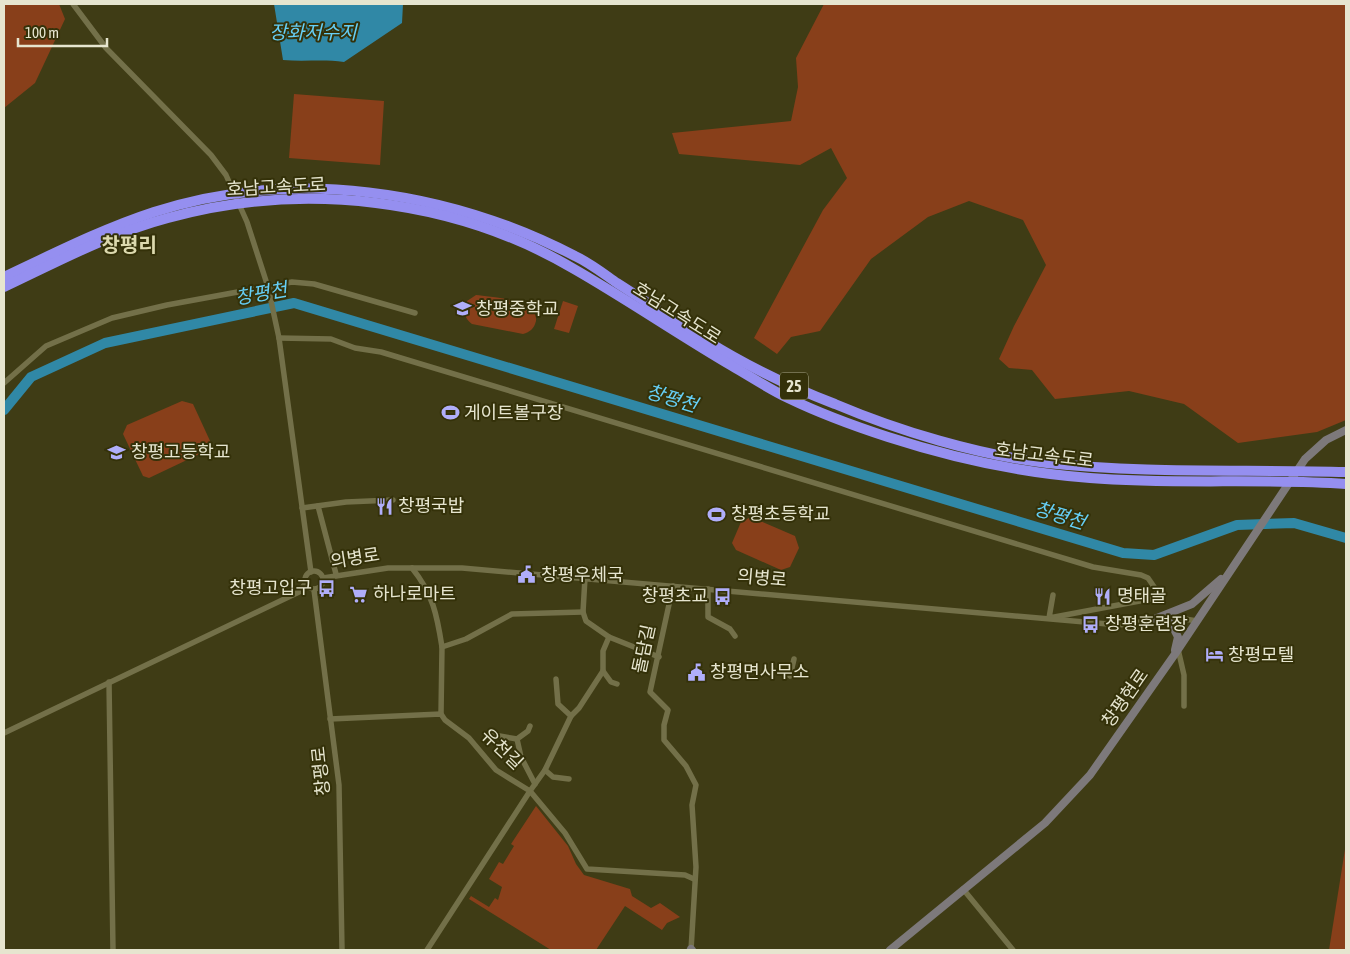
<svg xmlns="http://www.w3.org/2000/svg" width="1350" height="954" font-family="'Asap Condensed','Noto Sans KR',sans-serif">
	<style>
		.green { fill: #883f1a }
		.water { fill: #3088a6 }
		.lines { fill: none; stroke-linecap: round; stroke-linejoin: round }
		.river { stroke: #3088a6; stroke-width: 10 }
		.street { stroke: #737049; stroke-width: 5.5 }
		.secondary { stroke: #7d797b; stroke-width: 8 }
		.highway { stroke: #958ff0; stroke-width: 10 }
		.labels { text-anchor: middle; stroke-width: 4; stroke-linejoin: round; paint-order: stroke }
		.shield { fill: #343109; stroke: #b1af94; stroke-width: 1 }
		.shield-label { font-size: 16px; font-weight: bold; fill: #e6e5cf }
		.street-label { font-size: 18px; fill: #e6e5cf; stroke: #343109 }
		.poi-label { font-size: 18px; fill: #e6e5cf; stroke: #343109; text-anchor: start }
		.water-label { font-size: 19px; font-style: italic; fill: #66cff6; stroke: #343109 }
		.quarter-label { font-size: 20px; font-weight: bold; fill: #dcd9ae; stroke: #343109 }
	</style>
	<rect width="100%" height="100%" fill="#3f3c15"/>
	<g class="green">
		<polygon points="4,4 59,4 65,19 35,83 4,108"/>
		<polygon points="824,4 1346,4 1346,420 1317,432 1238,443 1184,404 1129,391 1055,399 1032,370 1009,368 999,359 1014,326 1046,265 1023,220 969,201 928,217 871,259 820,331 791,337 777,354 754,338 823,210 847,178 831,148 800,165 679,154 672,133 791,121 798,87 796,58"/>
		<polygon points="294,94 384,101 380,165 289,158"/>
		<path d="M476,295c15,2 63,4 60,26 -2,8 -6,11 -13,13l-51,-10c-9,-7 -8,-13 -5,-23z"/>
		<polygon points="563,301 578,306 569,333 554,329"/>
		<polygon points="182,401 193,404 211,443 208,450 149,478 143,476 123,434 127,425"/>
		<polygon points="751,517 795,536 799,548 790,567 781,570 736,550 732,543 741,522"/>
		<polygon points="536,806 568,846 576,864 584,875 630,889 632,896 651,908 660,903 680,917 667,923 662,930 625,906 596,950 551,950 469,899 471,896 489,907 495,898 498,900 502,887 489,879 499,862 503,864 514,846 511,844"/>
		<polygon points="1346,843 1346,950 1329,950"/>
	</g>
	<path class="water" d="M274,4h129l-1,19 -58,39c-20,-3 -40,0 -61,-2z"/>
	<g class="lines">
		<polyline class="river" points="4,410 31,377 105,343 294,303 1123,553 1154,555 1237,525 1294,523 1346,538"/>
		<g class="street">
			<polyline points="73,4 106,48 211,155 226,175 247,222 268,287 279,338 311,572"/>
			<polyline points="279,338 331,339 355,348 381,352 1093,567 1141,575 1148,578 1161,597 1049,618 1053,595"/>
			<polyline points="4,383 46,346 112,318 167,305 292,282 314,284 415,313"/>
			<polyline points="318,506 336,574"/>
			<polyline points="302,508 346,502 393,500"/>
			<path d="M412,568c21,26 25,47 30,79l24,-8 46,-25 71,-2"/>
			<circle cx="314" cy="580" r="9"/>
			<polyline points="323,578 388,568 462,568 1119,625 1173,617 1197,621"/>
			<polyline points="673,586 650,692 668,710 664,725 664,740 686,766 696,785 692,805 696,867 691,950"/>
			<polyline points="708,589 708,617 730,629 735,636"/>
			<polyline points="314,590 339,785 342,950"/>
			<polyline points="609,637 659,657"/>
			<polyline points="1178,649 1184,675 1184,706"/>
			<polyline points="603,671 611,682 617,684"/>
			<polyline points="790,676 794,659"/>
			<polyline points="556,679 558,704 571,716 545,770 530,791 565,833 587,869 685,875 694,879"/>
			<polyline points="109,682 113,950"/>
			<polyline points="441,714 442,647"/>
			<polyline points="571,716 579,708 603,671 603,651 609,637 586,621 583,612 585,578"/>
			<polyline points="330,719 441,714 445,720 469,738 496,770 530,791 427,950"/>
			<polyline points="530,726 528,731 517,739 521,757 535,784"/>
			<polyline points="4,733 299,592 305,584"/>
			<polyline points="494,735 517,739"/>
			<polyline points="545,770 553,777 569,779"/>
			<polyline points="963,889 1013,950"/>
		</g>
		<g class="secondary">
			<polyline points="1175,650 1178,637 1171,623 1165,620 1152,620 1192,604 1221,579"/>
			<polyline points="691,949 692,950"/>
			<polyline points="890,950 1045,823 1090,775 1175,654 1305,459 1326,440 1346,430"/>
		</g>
		<g class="highway">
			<path d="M4,277c49,-23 98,-48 150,-65 139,-45 293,-22 421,44 15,7 29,18 42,27 30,19 60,40 90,58 40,25 84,46 128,63 64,27 143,51 212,59 100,11 199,6 299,9"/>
			<path d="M4,287c53,-25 107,-54 164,-69 133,-37 286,-20 406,51 54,31 105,66 158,97 19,11 37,23 56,32 31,15 66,28 100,39 65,21 133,36 202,41 85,7 171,0 256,6"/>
		</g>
	</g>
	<defs>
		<symbol id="school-bare" viewBox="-9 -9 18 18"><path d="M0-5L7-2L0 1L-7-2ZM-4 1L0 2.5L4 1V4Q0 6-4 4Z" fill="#b0aefa" stroke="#343109" stroke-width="2.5" paint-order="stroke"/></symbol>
		<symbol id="stadium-bare" viewBox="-9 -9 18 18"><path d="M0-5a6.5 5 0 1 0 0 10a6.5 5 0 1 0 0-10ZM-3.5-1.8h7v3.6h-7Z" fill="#b0aefa" stroke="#343109" stroke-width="2.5" paint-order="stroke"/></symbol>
		<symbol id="restaurant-bare" viewBox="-9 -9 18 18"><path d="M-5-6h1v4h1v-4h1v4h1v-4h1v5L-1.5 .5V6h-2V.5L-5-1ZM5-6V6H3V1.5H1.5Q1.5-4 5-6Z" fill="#b0aefa" stroke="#343109" stroke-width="2.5" paint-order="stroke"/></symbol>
		<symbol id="civic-bare" viewBox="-9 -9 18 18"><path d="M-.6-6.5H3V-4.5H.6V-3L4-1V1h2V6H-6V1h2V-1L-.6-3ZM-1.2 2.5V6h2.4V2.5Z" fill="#b0aefa" stroke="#343109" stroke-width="2.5" paint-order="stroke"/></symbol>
		<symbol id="bus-bare" viewBox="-9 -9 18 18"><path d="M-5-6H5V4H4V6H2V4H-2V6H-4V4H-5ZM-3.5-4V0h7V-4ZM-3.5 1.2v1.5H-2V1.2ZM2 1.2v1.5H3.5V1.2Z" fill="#b0aefa" stroke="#343109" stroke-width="2.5" paint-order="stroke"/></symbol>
		<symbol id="supermarket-bare" viewBox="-9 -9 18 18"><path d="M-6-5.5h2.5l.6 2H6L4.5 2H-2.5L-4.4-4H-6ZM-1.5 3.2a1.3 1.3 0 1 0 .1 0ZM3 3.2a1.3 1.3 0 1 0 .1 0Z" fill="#b0aefa" stroke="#343109" stroke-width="2.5" paint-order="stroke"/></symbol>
		<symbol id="hotel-bare" viewBox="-9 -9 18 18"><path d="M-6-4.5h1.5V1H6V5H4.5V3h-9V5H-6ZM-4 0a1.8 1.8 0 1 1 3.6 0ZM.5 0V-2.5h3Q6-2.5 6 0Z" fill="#b0aefa" stroke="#343109" stroke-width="2.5" paint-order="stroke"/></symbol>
	</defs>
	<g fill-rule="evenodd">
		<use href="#school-bare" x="450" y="296" width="25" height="25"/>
		<use href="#stadium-bare" x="438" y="400" width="25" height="25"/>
		<use href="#school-bare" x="104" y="440" width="25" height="25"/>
		<use href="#restaurant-bare" x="372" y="494" width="25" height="25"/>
		<use href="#stadium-bare" x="704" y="502" width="25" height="25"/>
		<use href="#civic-bare" x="514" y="562" width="25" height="25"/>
		<use href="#bus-bare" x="314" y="576" width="25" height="25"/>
		<use href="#supermarket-bare" x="346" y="582" width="25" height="25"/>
		<use href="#bus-bare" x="710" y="584" width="25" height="25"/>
		<use href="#restaurant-bare" x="1090" y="584" width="25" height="25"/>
		<use href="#bus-bare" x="1078" y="612" width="25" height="25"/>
		<use href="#hotel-bare" x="1202" y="642" width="25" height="25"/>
		<use href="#civic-bare" x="684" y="660" width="25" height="25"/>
	</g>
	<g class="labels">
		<rect class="shield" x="780" y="372.5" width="28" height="27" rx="4"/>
		<g class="shield-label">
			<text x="794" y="392">25</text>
		</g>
		<g class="street-label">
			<text transform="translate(276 187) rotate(-3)" y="6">호남고속도로</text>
			<text transform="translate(677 313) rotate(32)" y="6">호남고속도로</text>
			<text transform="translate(1044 455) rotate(7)" y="6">호남고속도로</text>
			<text transform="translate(355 558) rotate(-9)" y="6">의병로</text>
			<text transform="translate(762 578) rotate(5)" y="6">의병로</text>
			<text transform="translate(644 649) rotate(-78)" y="6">돌담길</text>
			<text transform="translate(1125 698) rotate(-55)" y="6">창평현로</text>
			<text transform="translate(502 749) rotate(44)" y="6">유천길</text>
			<text transform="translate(321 771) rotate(-96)" y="6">창평로</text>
		</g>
		<g class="poi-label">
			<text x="476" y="315">창평중학교</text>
			<text x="464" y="419">게이트볼구장</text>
			<text x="131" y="458">창평고등학교</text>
			<text x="398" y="512">창평국밥</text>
			<text x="731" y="520">창평초등학교</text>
			<text x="541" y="581">창평우체국</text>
			<text x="312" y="594" text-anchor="end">창평고입구</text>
			<text x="373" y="600">하나로마트</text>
			<text x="708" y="602" text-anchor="end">창평초교</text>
			<text x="1117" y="602">명태골</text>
			<text x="1105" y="630">창평훈련장</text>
			<text x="1228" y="661">창평모텔</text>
			<text x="710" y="678">창평면사무소</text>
		</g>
		<g class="water-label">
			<text x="313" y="39">장화저수지</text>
			<text transform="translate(261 293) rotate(-10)" y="7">창평천</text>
			<text transform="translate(672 398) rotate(17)" y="7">창평천</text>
			<text transform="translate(1060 515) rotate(17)" y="7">창평천</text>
		</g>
		<g class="quarter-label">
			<text x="129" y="252">창평리</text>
		</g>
	</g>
	<rect width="1350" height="954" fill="none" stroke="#e6e5cf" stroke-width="10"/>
	<path d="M18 38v8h89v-8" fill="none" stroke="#e6e5cf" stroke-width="2.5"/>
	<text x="25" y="38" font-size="15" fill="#e6e5cf" stroke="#343109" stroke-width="4" paint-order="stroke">100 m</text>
</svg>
